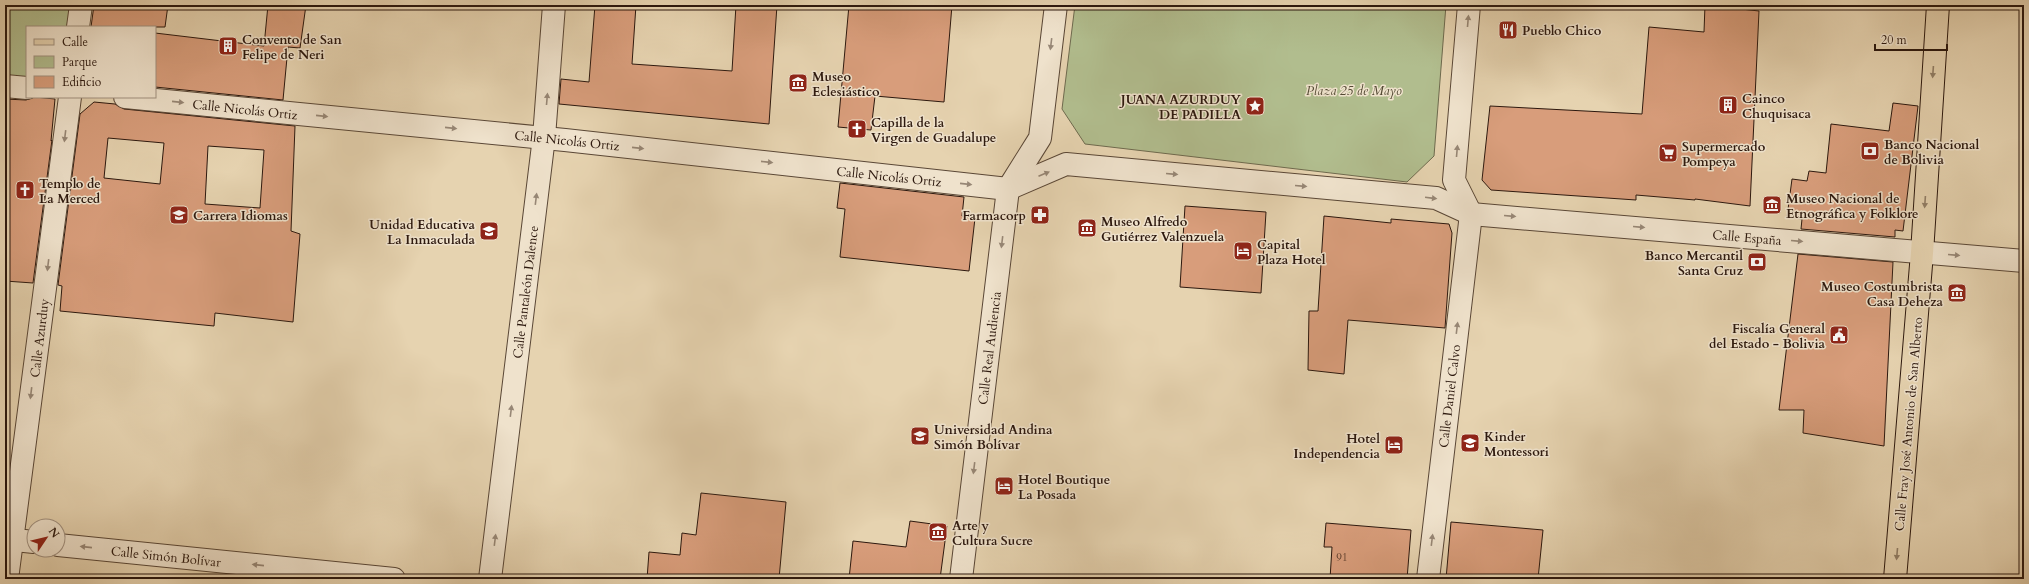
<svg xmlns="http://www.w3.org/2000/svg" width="2029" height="584" font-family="Cardo,serif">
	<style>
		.green { fill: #b1bd8e; stroke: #6e6a4e }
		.building { fill: #d89d7b; stroke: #2c180e; fill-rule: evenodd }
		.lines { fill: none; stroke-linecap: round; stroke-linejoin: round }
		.minor-casing { stroke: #5a4736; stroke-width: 24 }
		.major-casing { stroke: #2c180e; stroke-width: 24 }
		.minor { stroke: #efe2cc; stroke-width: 22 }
		.major { stroke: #e6d3b0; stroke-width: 22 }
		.oneway { fill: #978776 }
		.oneway2 { fill: #927f67 }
		.labels { text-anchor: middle; stroke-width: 3; stroke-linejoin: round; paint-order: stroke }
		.number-label { font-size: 11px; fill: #573929 }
		.poi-label { font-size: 13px; font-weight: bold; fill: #2c180e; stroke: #efe2cc; text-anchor: start }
		.park-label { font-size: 13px; font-style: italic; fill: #544a34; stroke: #efe2cc }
		.street-label { font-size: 13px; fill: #2c180e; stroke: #efe2cc }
	</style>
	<rect width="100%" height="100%" fill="#e6d3b0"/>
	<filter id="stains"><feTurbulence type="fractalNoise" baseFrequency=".005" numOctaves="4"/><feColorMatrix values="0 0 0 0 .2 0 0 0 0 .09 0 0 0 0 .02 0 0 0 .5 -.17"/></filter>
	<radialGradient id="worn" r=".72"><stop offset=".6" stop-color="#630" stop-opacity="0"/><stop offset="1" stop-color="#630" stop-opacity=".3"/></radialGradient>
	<g class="green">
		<polygon points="5,5 72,5 70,27 27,27 27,81 5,79"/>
		<polygon points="1075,5 1446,5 1434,156 1407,182 1085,144 1062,109"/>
	</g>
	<g class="building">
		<polygon points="94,5 168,5 165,27 91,27"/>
		<polygon points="268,5 306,5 300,48 288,47 283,100 155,87 155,33 264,46"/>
		<polygon points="595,5 636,5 632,64 732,71 736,5 777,5 769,124 559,104 561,79 589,82"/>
		<polygon points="849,5 952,5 944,102 875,96 871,130 838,127"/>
		<polygon points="1705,5 1759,11 1750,206 1695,199 1695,200 1636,195 1636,200 1491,190 1482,180 1490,106 1642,114 1649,27 1704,32"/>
		<polygon points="35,97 55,99 51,141 52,140 33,283 5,281 5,99 26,100"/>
		<path d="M94,102l21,2 9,5 171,17 -4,105 9,3 -7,88 -78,-9 -1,13 -154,-15 2,-25 -4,-1 22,-171zM108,138l56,5 -4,41 -56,-6zM208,146l56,4 -4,58 -55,-4z"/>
		<polygon points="1893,103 1918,106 1903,231 1895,230 1895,237 1801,229 1802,219 1787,217 1792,179 1807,181 1809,171 1826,173 1831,124 1889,131"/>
		<polygon points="840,183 964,197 962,216 975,218 969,271 840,257 845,209 837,208"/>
		<polygon points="1185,206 1266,212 1261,293 1180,287"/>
		<polygon points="1324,216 1391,223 1391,219 1449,224 1452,233 1445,328 1348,320 1344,374 1308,370 1309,311 1318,311"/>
		<polygon points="1798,254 1893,262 1884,446 1803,433 1804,410 1779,410"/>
		<polygon points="701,493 786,502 779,579 647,579 649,552 680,555 682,533 696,535"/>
		<polygon points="910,521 947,526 940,579 849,579 853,541 906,547"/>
		<polygon points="1451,522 1543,530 1538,579 1446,579"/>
		<polygon points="1326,523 1411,530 1407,579 1330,579 1332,547 1324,547"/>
	</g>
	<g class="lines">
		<defs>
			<g id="minor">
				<polyline points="1469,5 1454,180 1471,214"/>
				<polyline points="78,27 81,5"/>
				<polyline points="5,86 27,88"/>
				<polyline points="125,97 565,140 1008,189 1066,164 1436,198 1471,214 2024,261"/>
				<polyline points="5,539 34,542"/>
				<polyline points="58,545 394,579"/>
				<polyline points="7,579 70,97"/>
				<polyline points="490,579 544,137 554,5"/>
				<polyline points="961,579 1008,189 1040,138 1056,5"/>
				<polyline points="1428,579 1471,214"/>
			</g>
			<polyline id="major" points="1895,579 1922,253 1938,5"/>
		</defs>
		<use href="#minor" class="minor-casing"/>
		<use href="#major" class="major-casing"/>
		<use href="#minor" class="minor"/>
		<use href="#major" class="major"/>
	</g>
	<defs><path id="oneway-solid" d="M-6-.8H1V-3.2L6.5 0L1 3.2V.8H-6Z"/></defs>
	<g class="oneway">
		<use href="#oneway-solid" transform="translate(1468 21) rotate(-85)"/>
		<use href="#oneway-solid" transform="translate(1051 44) rotate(97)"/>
		<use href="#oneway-solid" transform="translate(547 99) rotate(-85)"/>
		<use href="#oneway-solid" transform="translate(178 102) rotate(6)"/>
		<use href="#oneway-solid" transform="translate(322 116) rotate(6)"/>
		<use href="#oneway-solid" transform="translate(451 128) rotate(6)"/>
		<use href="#oneway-solid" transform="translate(65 136) rotate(97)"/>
		<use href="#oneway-solid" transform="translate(638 148) rotate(6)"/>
		<use href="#oneway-solid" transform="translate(1457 151) rotate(-85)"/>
		<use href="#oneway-solid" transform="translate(767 162) rotate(6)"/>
		<use href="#oneway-solid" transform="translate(1044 174) rotate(-23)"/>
		<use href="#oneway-solid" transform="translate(1172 174) rotate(5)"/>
		<use href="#oneway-solid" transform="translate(966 184) rotate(6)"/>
		<use href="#oneway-solid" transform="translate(1301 186) rotate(5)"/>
		<use href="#oneway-solid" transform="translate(1431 198) rotate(7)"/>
		<use href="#oneway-solid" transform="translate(536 199) rotate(-83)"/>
		<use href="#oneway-solid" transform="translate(1510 216) rotate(5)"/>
		<use href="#oneway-solid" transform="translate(1639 227) rotate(5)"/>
		<use href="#oneway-solid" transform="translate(1797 241) rotate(5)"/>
		<use href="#oneway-solid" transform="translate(1002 242) rotate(97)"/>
		<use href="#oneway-solid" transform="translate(1954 255) rotate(5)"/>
		<use href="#oneway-solid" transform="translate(48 265) rotate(97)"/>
		<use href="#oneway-solid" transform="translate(1457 328) rotate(-83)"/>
		<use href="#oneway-solid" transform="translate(31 393) rotate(97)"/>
		<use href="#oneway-solid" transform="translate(511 411) rotate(-83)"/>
		<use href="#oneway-solid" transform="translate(974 468) rotate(97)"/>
		<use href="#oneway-solid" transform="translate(495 540) rotate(-83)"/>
		<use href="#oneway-solid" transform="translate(1432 540) rotate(-83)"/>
		<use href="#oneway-solid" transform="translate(86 547) rotate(-174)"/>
		<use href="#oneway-solid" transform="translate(258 565) rotate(-174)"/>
	</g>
	<g class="oneway2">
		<use href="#oneway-solid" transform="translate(1933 72) rotate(94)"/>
		<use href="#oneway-solid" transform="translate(1925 202) rotate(94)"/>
		<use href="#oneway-solid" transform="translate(1897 554) rotate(95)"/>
	</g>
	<defs>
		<symbol id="restaurant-square" viewBox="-11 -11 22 22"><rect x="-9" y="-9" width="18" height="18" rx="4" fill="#8f2418" stroke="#efe2cc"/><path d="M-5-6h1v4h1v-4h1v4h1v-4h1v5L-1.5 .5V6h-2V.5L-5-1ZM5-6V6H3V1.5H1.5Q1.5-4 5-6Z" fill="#fff"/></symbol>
		<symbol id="building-square" viewBox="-11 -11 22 22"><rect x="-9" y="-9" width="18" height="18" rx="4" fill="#8f2418" stroke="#efe2cc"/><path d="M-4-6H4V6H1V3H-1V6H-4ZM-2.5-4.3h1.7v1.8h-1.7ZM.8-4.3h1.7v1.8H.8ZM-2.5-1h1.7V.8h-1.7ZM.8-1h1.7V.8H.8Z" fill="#fff"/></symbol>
		<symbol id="museum-square" viewBox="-11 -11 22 22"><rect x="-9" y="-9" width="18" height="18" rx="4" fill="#8f2418" stroke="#efe2cc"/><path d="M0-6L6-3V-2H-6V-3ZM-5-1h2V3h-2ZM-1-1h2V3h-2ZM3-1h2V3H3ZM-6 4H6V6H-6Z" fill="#fff"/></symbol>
		<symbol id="sight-square" viewBox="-11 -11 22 22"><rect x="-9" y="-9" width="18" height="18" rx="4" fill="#8f2418" stroke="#efe2cc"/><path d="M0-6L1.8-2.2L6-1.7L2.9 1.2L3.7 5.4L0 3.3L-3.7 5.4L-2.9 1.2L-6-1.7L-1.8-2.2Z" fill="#fff"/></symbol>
		<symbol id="church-square" viewBox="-11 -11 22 22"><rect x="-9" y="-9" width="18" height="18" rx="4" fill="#8f2418" stroke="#efe2cc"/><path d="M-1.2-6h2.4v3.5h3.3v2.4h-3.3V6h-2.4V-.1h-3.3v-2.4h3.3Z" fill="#fff"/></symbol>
		<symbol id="bank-square" viewBox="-11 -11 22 22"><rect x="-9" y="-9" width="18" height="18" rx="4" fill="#8f2418" stroke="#efe2cc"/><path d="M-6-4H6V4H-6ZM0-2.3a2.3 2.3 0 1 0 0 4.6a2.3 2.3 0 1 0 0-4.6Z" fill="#fff"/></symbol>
		<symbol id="supermarket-square" viewBox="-11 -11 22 22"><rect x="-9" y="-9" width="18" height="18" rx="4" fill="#8f2418" stroke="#efe2cc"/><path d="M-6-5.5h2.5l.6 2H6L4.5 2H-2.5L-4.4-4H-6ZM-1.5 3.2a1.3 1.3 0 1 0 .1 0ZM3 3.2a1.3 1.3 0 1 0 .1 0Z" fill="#fff"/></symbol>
		<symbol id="university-square" viewBox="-11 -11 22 22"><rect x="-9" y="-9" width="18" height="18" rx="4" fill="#8f2418" stroke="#efe2cc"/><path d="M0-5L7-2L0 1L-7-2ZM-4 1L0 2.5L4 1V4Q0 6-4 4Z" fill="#fff"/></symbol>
		<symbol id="pharmacy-square" viewBox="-11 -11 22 22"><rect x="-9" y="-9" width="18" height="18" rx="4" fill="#8f2418" stroke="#efe2cc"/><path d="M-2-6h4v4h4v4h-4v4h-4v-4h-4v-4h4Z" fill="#fff"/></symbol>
		<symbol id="school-square" viewBox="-11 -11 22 22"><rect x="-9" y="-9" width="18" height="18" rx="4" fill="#8f2418" stroke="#efe2cc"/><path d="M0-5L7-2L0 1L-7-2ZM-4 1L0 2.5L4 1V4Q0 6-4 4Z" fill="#fff"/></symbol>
		<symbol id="hotel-square" viewBox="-11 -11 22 22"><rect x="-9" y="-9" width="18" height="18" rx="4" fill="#8f2418" stroke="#efe2cc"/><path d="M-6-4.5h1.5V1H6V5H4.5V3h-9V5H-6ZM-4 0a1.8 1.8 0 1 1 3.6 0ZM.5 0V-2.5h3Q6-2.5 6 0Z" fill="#fff"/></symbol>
		<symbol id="civic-square" viewBox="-11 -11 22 22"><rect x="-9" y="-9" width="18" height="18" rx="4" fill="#8f2418" stroke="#efe2cc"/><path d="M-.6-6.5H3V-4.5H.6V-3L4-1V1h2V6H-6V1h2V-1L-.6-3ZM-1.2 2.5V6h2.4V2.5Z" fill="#fff"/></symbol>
	</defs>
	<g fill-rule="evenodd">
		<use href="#restaurant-square" x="1497" y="19" width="22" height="22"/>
		<use href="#building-square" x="217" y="35" width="22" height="22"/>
		<use href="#museum-square" x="787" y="72" width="22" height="22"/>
		<use href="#building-square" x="1717" y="94" width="22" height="22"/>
		<use href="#sight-square" x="1244" y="95" width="22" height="22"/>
		<use href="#church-square" x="846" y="118" width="22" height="22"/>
		<use href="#bank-square" x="1859" y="140" width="22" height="22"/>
		<use href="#supermarket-square" x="1657" y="142" width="22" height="22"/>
		<use href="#church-square" x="14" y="179" width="22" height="22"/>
		<use href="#museum-square" x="1761" y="194" width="22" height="22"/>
		<use href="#university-square" x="168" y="204" width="22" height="22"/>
		<use href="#pharmacy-square" x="1029" y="204" width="22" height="22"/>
		<use href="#museum-square" x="1076" y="217" width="22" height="22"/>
		<use href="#school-square" x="478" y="220" width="22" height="22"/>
		<use href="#hotel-square" x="1232" y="240" width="22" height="22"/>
		<use href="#bank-square" x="1746" y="251" width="22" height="22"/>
		<use href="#museum-square" x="1946" y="282" width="22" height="22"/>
		<use href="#civic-square" x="1828" y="324" width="22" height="22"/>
		<use href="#university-square" x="909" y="425" width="22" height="22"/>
		<use href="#school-square" x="1459" y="432" width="22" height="22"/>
		<use href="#hotel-square" x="1383" y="434" width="22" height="22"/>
		<use href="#hotel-square" x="993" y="475" width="22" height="22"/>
		<use href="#museum-square" x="927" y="521" width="22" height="22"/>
	</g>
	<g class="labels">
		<g class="number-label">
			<text x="1342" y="561">91</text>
		</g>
		<g class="poi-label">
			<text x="1522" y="35">Pueblo Chico</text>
			<text x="242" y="44">Convento de San<tspan x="242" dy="15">Felipe de Neri</tspan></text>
			<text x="812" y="81">Museo<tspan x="812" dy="15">Eclesiástico</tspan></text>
			<text x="1742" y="103">Cainco<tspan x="1742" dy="15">Chuquisaca</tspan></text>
			<text x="1241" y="104" text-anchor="end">JUANA AZURDUY<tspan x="1241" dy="15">DE PADILLA</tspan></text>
			<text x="871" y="127">Capilla de la<tspan x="871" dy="15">Virgen de Guadalupe</tspan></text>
			<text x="1884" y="149">Banco Nacional<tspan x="1884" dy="15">de Bolivia</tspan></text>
			<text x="1682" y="151">Supermercado<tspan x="1682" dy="15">Pompeya</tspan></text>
			<text x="39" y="188">Templo de<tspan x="39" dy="15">La Merced</tspan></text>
			<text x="1786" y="203">Museo Nacional de<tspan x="1786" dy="15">Etnográfica y Folklore</tspan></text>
			<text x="193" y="220">Carrera Idiomas</text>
			<text x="1026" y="220" text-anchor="end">Farmacorp</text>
			<text x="1101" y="226">Museo Alfredo<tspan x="1101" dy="15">Gutiérrez Valenzuela</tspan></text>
			<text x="475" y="229" text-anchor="end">Unidad Educativa<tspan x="475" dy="15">La Inmaculada</tspan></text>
			<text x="1257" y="249">Capital<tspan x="1257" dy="15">Plaza Hotel</tspan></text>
			<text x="1743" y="260" text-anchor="end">Banco Mercantil<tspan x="1743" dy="15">Santa Cruz</tspan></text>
			<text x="1943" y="291" text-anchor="end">Museo Costumbrista<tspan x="1943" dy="15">Casa Deheza</tspan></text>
			<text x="1825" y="333" text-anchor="end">Fiscalía General<tspan x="1825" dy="15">del Estado - Bolivia</tspan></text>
			<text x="934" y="434">Universidad Andina<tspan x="934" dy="15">Simón Bolívar</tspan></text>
			<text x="1484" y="441">Kinder<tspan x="1484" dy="15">Montessori</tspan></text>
			<text x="1380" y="443" text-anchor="end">Hotel<tspan x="1380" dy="15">Independencia</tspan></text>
			<text x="1018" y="484">Hotel Boutique<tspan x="1018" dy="15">La Posada</tspan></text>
			<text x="952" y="530">Arte y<tspan x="952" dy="15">Cultura Sucre</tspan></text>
		</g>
		<g class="park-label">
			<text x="1354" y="95">Plaza 25 de Mayo</text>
		</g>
		<g class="street-label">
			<text transform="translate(245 109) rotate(6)" y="5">Calle Nicolás Ortiz</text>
			<text transform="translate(567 140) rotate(6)" y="5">Calle Nicolás Ortiz</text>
			<text transform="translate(889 176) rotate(6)" y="5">Calle Nicolás Ortiz</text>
			<text transform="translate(1747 237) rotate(5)" y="5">Calle España</text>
			<text transform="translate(525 292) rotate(-83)" y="5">Calle Pantaleón Dalence</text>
			<text transform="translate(39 338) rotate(-83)" y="5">Calle Azurduy</text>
			<text transform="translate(989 348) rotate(-83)" y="5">Calle Real Audiencia</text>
			<text transform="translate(1449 396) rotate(-83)" y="5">Calle Daniel Calvo</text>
			<text transform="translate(1908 424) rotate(-85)" y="5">Calle Fray José Antonio de San Alberto</text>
			<text transform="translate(166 556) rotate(6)" y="5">Calle Simón Bolívar</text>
		</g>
	</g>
	<rect width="2029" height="584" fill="none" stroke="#e6d3b0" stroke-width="20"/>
	<rect x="6" y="6" width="2017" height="572" fill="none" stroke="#2c180e" stroke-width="2"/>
	<rect x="10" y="10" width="2009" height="564" fill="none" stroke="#2c180e"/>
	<rect x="26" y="26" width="130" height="72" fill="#efe2cc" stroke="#a19180"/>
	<rect x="34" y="39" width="20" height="6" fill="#e6d3b0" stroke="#a19180"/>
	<text x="62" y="46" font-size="12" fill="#2c180e">Calle</text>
	<rect x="34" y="56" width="20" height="12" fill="#b1bd8e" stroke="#a19180"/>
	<text x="62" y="66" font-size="12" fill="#2c180e">Parque</text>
	<rect x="34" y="76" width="20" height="12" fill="#d89d7b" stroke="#a19180"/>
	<text x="62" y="86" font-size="12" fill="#2c180e">Edificio</text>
	<g transform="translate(46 538) rotate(55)"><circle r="19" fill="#efe2cc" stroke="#a19180"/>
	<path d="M0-3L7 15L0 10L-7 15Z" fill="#8f2418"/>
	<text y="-6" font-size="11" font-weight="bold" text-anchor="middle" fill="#2c180e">N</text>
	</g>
	<path d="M1875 44v6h72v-6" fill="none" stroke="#2c180e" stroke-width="2"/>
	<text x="1881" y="44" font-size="12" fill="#2c180e" stroke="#efe2cc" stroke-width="3" paint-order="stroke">20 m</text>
	<rect width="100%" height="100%" filter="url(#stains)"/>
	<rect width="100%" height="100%" fill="url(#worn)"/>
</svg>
